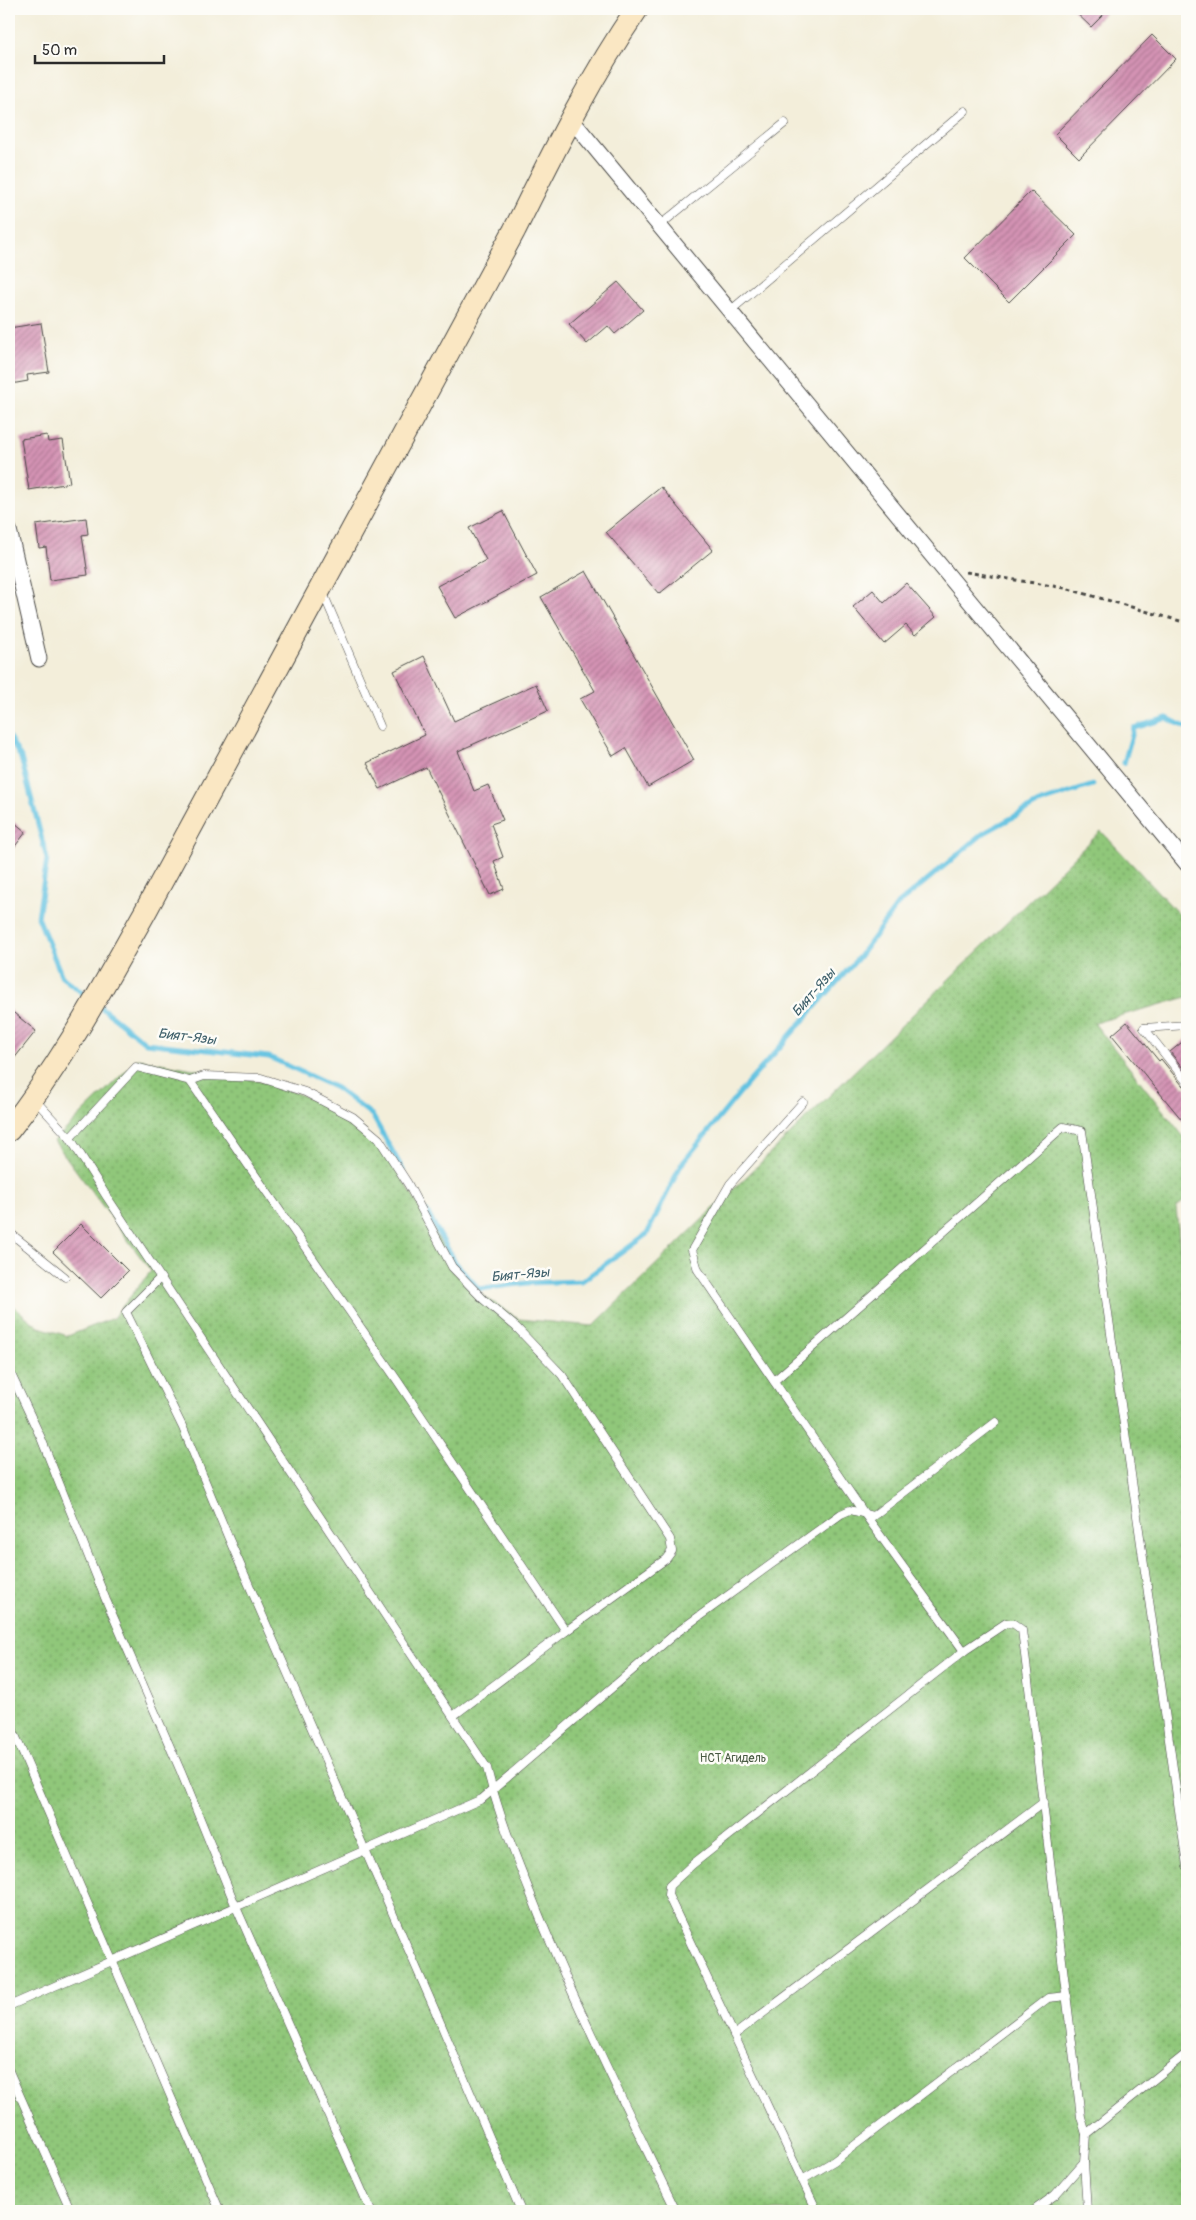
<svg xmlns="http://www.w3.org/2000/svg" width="1196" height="2220" font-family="Pangolin,sans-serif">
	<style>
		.garden { fill: url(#garden-dots); stroke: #5e7952 }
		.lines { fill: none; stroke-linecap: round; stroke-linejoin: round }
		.stream { stroke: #63c2e1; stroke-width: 5 }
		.building { fill: url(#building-hatch) }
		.lane-casing { stroke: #494845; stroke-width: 9 }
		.street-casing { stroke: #494845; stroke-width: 17 }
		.secondary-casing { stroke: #494845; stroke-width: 24 }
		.path { stroke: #494845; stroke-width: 3; stroke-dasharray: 4 4; stroke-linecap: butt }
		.lane { stroke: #fff; stroke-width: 8 }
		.street { stroke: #fff; stroke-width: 15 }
		.secondary { stroke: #fae7c3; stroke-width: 22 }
		.labels { text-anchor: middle; stroke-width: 5; stroke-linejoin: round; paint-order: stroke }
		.park-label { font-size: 12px; fill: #495a43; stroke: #fdfcf7 }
		.water-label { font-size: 14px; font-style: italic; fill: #3f606b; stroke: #fdfcf7 }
	</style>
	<defs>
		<pattern id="garden-dots" width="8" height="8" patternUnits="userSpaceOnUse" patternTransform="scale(1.25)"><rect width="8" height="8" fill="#90c77a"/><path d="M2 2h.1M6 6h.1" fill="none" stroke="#76a264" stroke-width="1.8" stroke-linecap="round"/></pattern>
		<pattern id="building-hatch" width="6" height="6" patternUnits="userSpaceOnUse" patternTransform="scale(1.25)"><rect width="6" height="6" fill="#d493b4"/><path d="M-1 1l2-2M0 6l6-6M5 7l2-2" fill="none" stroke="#ac7893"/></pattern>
	</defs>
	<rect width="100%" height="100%" fill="#fdfcf7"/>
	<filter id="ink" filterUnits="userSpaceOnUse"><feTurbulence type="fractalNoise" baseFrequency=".02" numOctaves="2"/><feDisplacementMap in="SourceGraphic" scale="10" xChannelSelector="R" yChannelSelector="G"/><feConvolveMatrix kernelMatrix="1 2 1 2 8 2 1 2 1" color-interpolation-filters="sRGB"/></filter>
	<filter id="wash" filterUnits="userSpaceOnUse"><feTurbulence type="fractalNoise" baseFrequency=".0096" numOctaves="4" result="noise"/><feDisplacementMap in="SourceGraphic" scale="20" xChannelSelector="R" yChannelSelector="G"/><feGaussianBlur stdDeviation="1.12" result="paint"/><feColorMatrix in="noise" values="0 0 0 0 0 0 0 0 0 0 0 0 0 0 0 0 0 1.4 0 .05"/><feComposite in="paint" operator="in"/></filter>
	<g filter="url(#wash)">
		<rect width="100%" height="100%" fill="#f3eeda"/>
		<polygon class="garden" points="1101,831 1187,923 1187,997 1094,1023 1187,1141 1187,1198 1176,1208 1187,1315 1187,2211 9,2211 9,1303 39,1327 68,1336 113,1318 151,1271 54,1141 138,1059 275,1084 324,1105 364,1130 399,1173 465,1284 519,1319 593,1326"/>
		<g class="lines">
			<g class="stream">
				<polyline points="9,737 21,758 47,859 38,917 62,977 90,999"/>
				<polyline points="1124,763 1134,728 1167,718 1187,728"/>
				<polyline points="98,1005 146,1043 269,1057 336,1088 372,1115 403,1170"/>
				<polyline points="427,1212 455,1262 479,1289 527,1283 582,1281 647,1234 681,1165 742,1090 859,957 898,904 984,833 1039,803 1093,785"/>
			</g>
		</g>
		<g id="blocks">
			<g class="building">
				<polygon points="1072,9 1109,9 1091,27"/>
				<polygon points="1152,35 1176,59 1079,158 1055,134"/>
				<polygon points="1031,191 1076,235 1009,302 965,258"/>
				<polygon points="618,282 643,310 615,334 608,326 587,344 569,324"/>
				<polygon points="41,323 49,372 27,375 28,381 11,384 9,373 9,328"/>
				<polygon points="47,435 48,442 63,440 70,483 29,490 21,439"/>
				<polygon points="661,487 713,550 659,594 606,532"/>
				<polygon points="503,511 537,575 455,618 437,586 486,560 469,528"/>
				<polygon points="86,518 88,534 82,535 88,575 50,580 46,547 39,548 36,525"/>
				<polygon points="586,571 694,760 648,787 626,748 613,756 580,699 595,691 541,597"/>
				<polygon points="906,583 936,617 915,635 906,625 884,644 853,607 873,590 884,603"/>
				<polygon points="424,656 454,721 536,684 548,711 458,751 474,791 488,785 503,820 491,824 503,857 494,861 504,889 490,895 426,767 380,789 367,763 425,735 394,671"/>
				<polygon points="9,818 26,832 9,854"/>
				<polygon points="9,1009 36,1031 9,1065"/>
				<polygon points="1127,1022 1159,1061 1161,1059 1183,1086 1187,1088 1187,1126 1112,1035"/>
				<polygon points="1187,1038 1187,1073 1170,1052"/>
				<polygon points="81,1224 128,1271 101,1298 53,1252"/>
			</g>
		</g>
	</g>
	<g filter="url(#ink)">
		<use href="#blocks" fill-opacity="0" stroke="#494845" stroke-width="1"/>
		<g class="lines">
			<defs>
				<g id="lane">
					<polyline points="659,226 785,123"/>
					<polyline points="730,311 965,111"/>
					<polyline points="323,593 380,726"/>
					<polyline points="1144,1028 1187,1082"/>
					<polyline points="1144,1028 1187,1025"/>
					<polyline points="190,1081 204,1076 261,1078 305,1092 353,1117 379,1139 408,1184 452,1267 483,1299 516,1327 562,1375 670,1539 672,1551 666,1559 566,1631"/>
					<path d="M35,1100l35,38 37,59 380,571c12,50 33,99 52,147 41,100 90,198 137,296"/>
					<polyline points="803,1102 730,1184 692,1250 698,1270 864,1513 964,1651 1006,1623 1014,1624 1022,1630 1081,2117 1086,2134 1187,2053"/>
					<polyline points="70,1138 136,1067 190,1081 397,1380 566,1631 453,1716"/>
					<polyline points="9,1232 65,1277"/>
					<polyline points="160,1278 126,1312 183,1428 229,1539 434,2008 521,2211"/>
					<polyline points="9,1370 41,1438 106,1600 181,1772 236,1907 371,2211"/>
					<polyline points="774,1381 1063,1127 1082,1131 1187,1866"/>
					<polyline points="9,1721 220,2211"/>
					<polyline points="9,2006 482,1799 676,1633 841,1514 850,1510 873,1516 996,1422"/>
					<polyline points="734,2035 1044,1802"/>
					<polyline points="9,2071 71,2211"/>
					<polyline points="1084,2162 1087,2211"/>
					<polyline points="802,2180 834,2161 1048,1998 1067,1996"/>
					<polyline points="817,2211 668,1895 669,1886 693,1864 964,1651"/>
					<polyline points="1033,2211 1055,2195 1084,2162 1086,2134"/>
				</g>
				<g id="street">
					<polyline points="571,119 1187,864"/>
					<polyline points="9,530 39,659"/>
				</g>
				<path id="secondary" d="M9,1130c53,-67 93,-142 135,-216l370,-683c38,-76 75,-152 123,-222"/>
			</defs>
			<use href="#lane" class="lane-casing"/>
			<use href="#street" class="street-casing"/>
			<use href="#secondary" class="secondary-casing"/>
			<polyline class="path" points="966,572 1065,588 1187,623"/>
			<use href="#lane" class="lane"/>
			<use href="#street" class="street"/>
			<use href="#secondary" class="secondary"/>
		</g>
	</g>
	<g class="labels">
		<g class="park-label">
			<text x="733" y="1762">НСТ Агидель</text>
		</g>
		<g class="water-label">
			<text transform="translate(813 992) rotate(-49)" y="5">Бият-Язы</text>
			<text transform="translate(187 1036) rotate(7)" y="5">Бият-Язы</text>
			<text transform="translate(520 1274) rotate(-5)" y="5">Бият-Язы</text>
		</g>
	</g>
	<rect width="1196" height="2220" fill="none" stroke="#fdfcf7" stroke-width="30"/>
	<path d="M35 55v8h129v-8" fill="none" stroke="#2b2b2b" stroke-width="2.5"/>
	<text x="42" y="55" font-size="15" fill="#2b2b2b" stroke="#fdfcf7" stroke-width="4" paint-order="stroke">50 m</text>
</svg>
